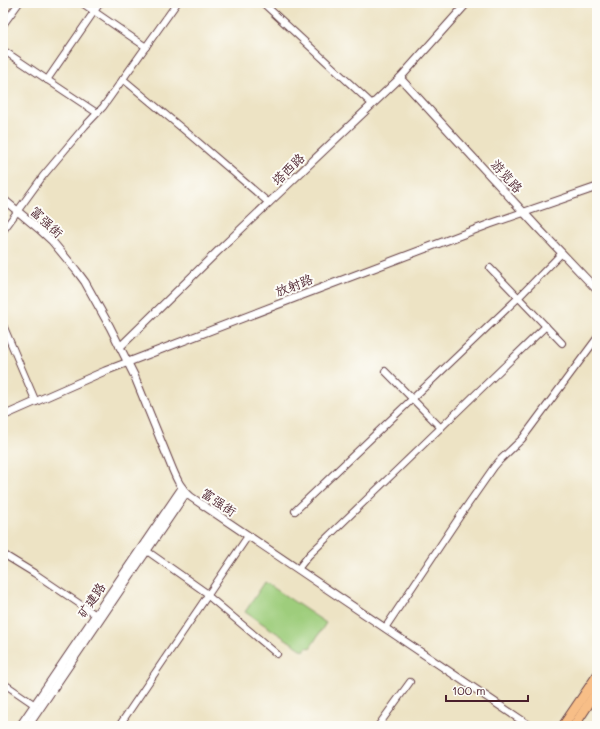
<svg xmlns="http://www.w3.org/2000/svg" width="600" height="729" font-family="Mali,'LXGW WenKai TC',sans-serif">
	<style>
		.green { fill: #9ecd7b; stroke: #747653 }
		.lines { fill: none; stroke-linecap: round; stroke-linejoin: round }
		.minor-casing { stroke: #623c42; stroke-width: 8 }
		.tertiary-casing { stroke: #623c42; stroke-width: 9 }
		.primary-casing { stroke: #623c42; stroke-width: 11 }
		.minor { stroke: #fff; stroke-width: 6 }
		.tertiary { stroke: #fff; stroke-width: 7 }
		.primary { stroke: #f7be87; stroke-width: 9 }
		.labels { text-anchor: middle; stroke-width: 4; stroke-linejoin: round; paint-order: stroke }
		.street-label { font-size: 13px; fill: #4a1f2b; stroke: #fdfcf7 }
	</style>
	<rect width="100%" height="100%" fill="#fdfcf7"/>
	<filter id="ink" filterUnits="userSpaceOnUse"><feTurbulence type="fractalNoise" baseFrequency=".025" numOctaves="2"/><feDisplacementMap in="SourceGraphic" scale="8" xChannelSelector="R" yChannelSelector="G"/><feConvolveMatrix kernelMatrix="1 2 1 2 8 2 1 2 1" color-interpolation-filters="sRGB"/></filter>
	<filter id="wash" filterUnits="userSpaceOnUse"><feTurbulence type="fractalNoise" baseFrequency=".012" numOctaves="4" result="noise"/><feDisplacementMap in="SourceGraphic" scale="16" xChannelSelector="R" yChannelSelector="G"/><feGaussianBlur stdDeviation="0.9" result="paint"/><feColorMatrix in="noise" values="0 0 0 0 0 0 0 0 0 0 0 0 0 0 0 0 0 1.4 0 .05"/><feComposite in="paint" operator="in"/></filter>
	<g filter="url(#wash)">
		<rect width="100%" height="100%" fill="#ede3c4"/>
		<polygon class="green" points="265,582 326,623 310,648 307,647 304,651 245,612"/>
	</g>
	<g filter="url(#ink)">
		<g class="lines">
			<defs>
				<g id="minor">
					<polyline points="82,3 146,47"/>
					<polyline points="263,3 372,104"/>
					<polyline points="3,25 19,3"/>
					<polyline points="3,50 55,85 97,113"/>
					<polyline points="123,79 190,135 269,203"/>
					<polyline points="47,80 100,3"/>
					<polyline points="3,231 43,176 85,126 103,107 177,3"/>
					<polyline points="490,268 562,343"/>
					<polyline points="3,325 36,402"/>
					<polyline points="385,371 441,428"/>
					<polyline points="295,511 518,298 562,253"/>
					<polyline points="147,551 208,594"/>
					<polyline points="3,554 34,573 96,615"/>
					<polyline points="298,569 309,555 546,326"/>
					<polyline points="207,595 277,654"/>
					<polyline points="385,628 464,510 494,467 500,460 522,439 597,338"/>
					<polyline points="3,683 35,705"/>
					<polyline points="119,726 248,536"/>
					<polyline points="378,726 410,682"/>
				</g>
				<g id="tertiary">
					<polyline points="400,78 539,229 597,290"/>
					<path d="M3,199l36,30 13,12 24,29 9,12 25,45 24,48 38,93c5,12 9,21 19,29l339,229"/>
					<polyline points="120,347 217,252 400,78 467,3"/>
					<polyline points="3,416 105,371 300,296 490,224 597,187"/>
					<polyline points="20,726 182,488"/>
					<polyline points="28,726 186,493"/>
				</g>
				<g id="primary">
					<polyline points="563,726 597,676"/>
					<polyline points="574,726 597,691"/>
				</g>
			</defs>
			<use href="#minor" class="minor-casing"/>
			<use href="#tertiary" class="tertiary-casing"/>
			<use href="#primary" class="primary-casing"/>
			<use href="#minor" class="minor"/>
			<use href="#tertiary" class="tertiary"/>
			<use href="#primary" class="primary"/>
		</g>
	</g>
	<g class="labels">
		<g class="street-label">
			<text transform="translate(288 169) rotate(-44)" y="5">塔西路</text>
			<text transform="translate(507 176) rotate(48)" y="5">游览路</text>
			<text transform="translate(47 222) rotate(43)" y="5">富强街</text>
			<text transform="translate(294 285) rotate(-21)" y="5">放射路</text>
			<text transform="translate(219 502) rotate(34)" y="5">富强街</text>
			<text transform="translate(91 600) rotate(-56)" y="5">矿建路</text>
		</g>
	</g>
	<rect width="600" height="729" fill="none" stroke="#fdfcf7" stroke-width="16"/>
	<path d="M446 695v6h82v-6" fill="none" stroke="#4a1f2b" stroke-width="2"/>
	<text x="452" y="695" font-size="12" fill="#4a1f2b" stroke="#fdfcf7" stroke-width="3" paint-order="stroke">100 m</text>
</svg>
